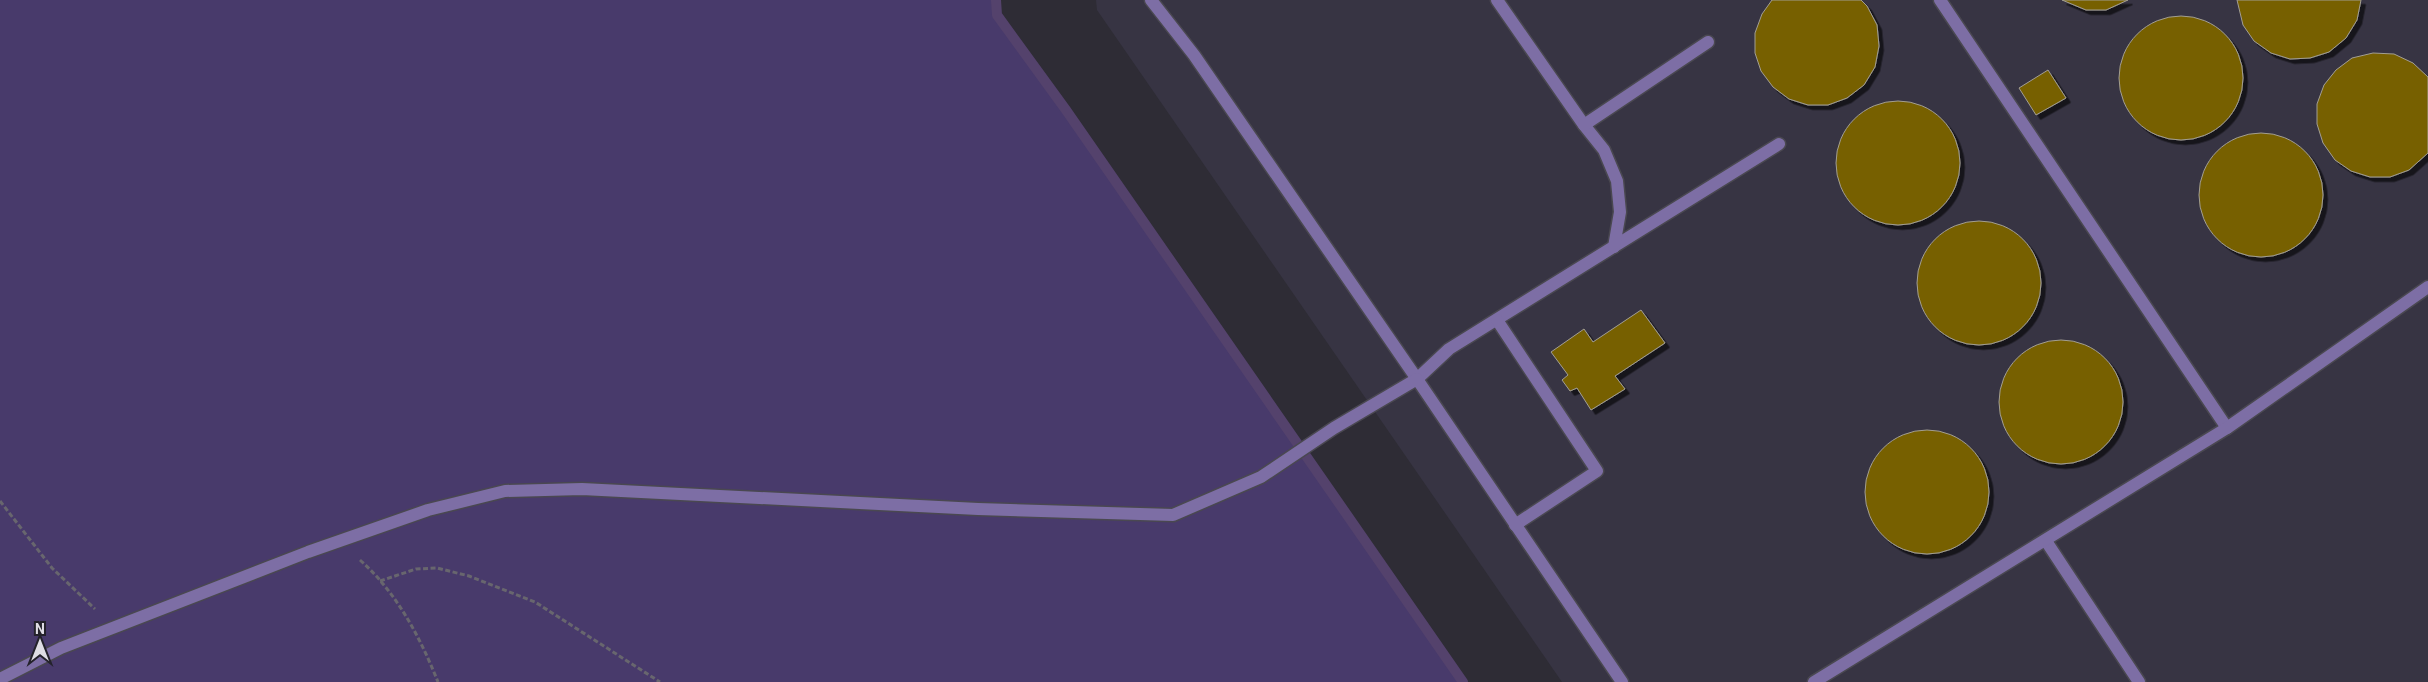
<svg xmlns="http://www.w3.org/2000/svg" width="2428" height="682" font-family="Roboto,sans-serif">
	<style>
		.built { fill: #373443 }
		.green { fill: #483a6b }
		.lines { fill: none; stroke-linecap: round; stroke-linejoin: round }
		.stream { stroke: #54426c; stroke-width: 10 }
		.building { fill: #776000; stroke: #a29e93; filter: url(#shadow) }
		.minor-casing { stroke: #4a4851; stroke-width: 15 }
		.path { stroke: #68666e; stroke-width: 3; stroke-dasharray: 5 2.5; stroke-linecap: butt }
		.minor { stroke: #7d6ea5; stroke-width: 12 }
	</style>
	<defs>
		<filter id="shadow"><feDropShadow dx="4.5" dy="4.5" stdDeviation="0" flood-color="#0009"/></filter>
	</defs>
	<rect width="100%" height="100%" fill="#2e2c35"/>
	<polygon class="built" points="1096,0 2428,0 2428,682 1562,682 1097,10"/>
	<polygon class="green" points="0,0 997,0 997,15 1066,110 1463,682 0,682"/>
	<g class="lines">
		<polyline class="stream" points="996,0 997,15 1066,110 1463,682"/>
	</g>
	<g class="building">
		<polygon points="1772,0 1861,0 1867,6 1877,25 1879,46 1875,67 1864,85 1847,98 1828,105 1808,105 1789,99 1773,87 1761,71 1755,53 1755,33 1762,14"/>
		<polygon points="2062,0 2128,0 2106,10 2086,10"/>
		<polygon points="2237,0 2361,0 2357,20 2346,38 2329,52 2310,58 2290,59 2271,53 2254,41 2243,25"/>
		<circle cx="2181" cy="78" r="62"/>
		<polygon points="2373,53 2394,54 2413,63 2428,77 2428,153 2409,170 2390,177 2370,177 2351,171 2335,160 2323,143 2317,124 2317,104 2324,85 2336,70 2352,58"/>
		<polygon points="2048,70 2066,98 2036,115 2019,88"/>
		<circle cx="1898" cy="163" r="62"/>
		<circle cx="2261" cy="195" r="62"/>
		<circle cx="1979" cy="283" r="62"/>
		<polygon points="1641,310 1665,343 1615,376 1625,389 1591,410 1577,388 1570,391 1562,380 1568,375 1551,352 1584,329 1593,342"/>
		<circle cx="2061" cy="402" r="62"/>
		<circle cx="1927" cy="492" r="62"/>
	</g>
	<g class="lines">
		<defs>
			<g id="minor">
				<polyline points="1151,0 1194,55 1417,379 1449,349 1779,144"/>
				<polyline points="1497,0 1584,125 1604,150 1617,181 1620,212 1614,247"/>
				<polyline points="1940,0 2227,428"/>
				<polyline points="1584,125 1708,42"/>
				<polyline points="1497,320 1597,471 1515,525"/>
				<polyline points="2046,541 2139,682"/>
				<polyline points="0,679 61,648 308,552 428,510 505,491 582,489 978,509 1173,515 1261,477 1334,428 1417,379 1622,682"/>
				<polyline points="1814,682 2227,428 2428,287"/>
			</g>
		</defs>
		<use href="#minor" class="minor-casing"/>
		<g class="path">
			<polyline points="0,501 52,568 95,609"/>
			<path d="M360,560c37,33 60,77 78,122"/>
			<polyline points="380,581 416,569 437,568 469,576 535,602 660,682"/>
		</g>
		<use href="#minor" class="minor"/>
	</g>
	<g transform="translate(40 642)" stroke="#24222b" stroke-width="4" paint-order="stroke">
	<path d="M0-4L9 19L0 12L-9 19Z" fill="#dfdde4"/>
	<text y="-8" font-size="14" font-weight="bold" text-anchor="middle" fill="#dfdde4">N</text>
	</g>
</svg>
